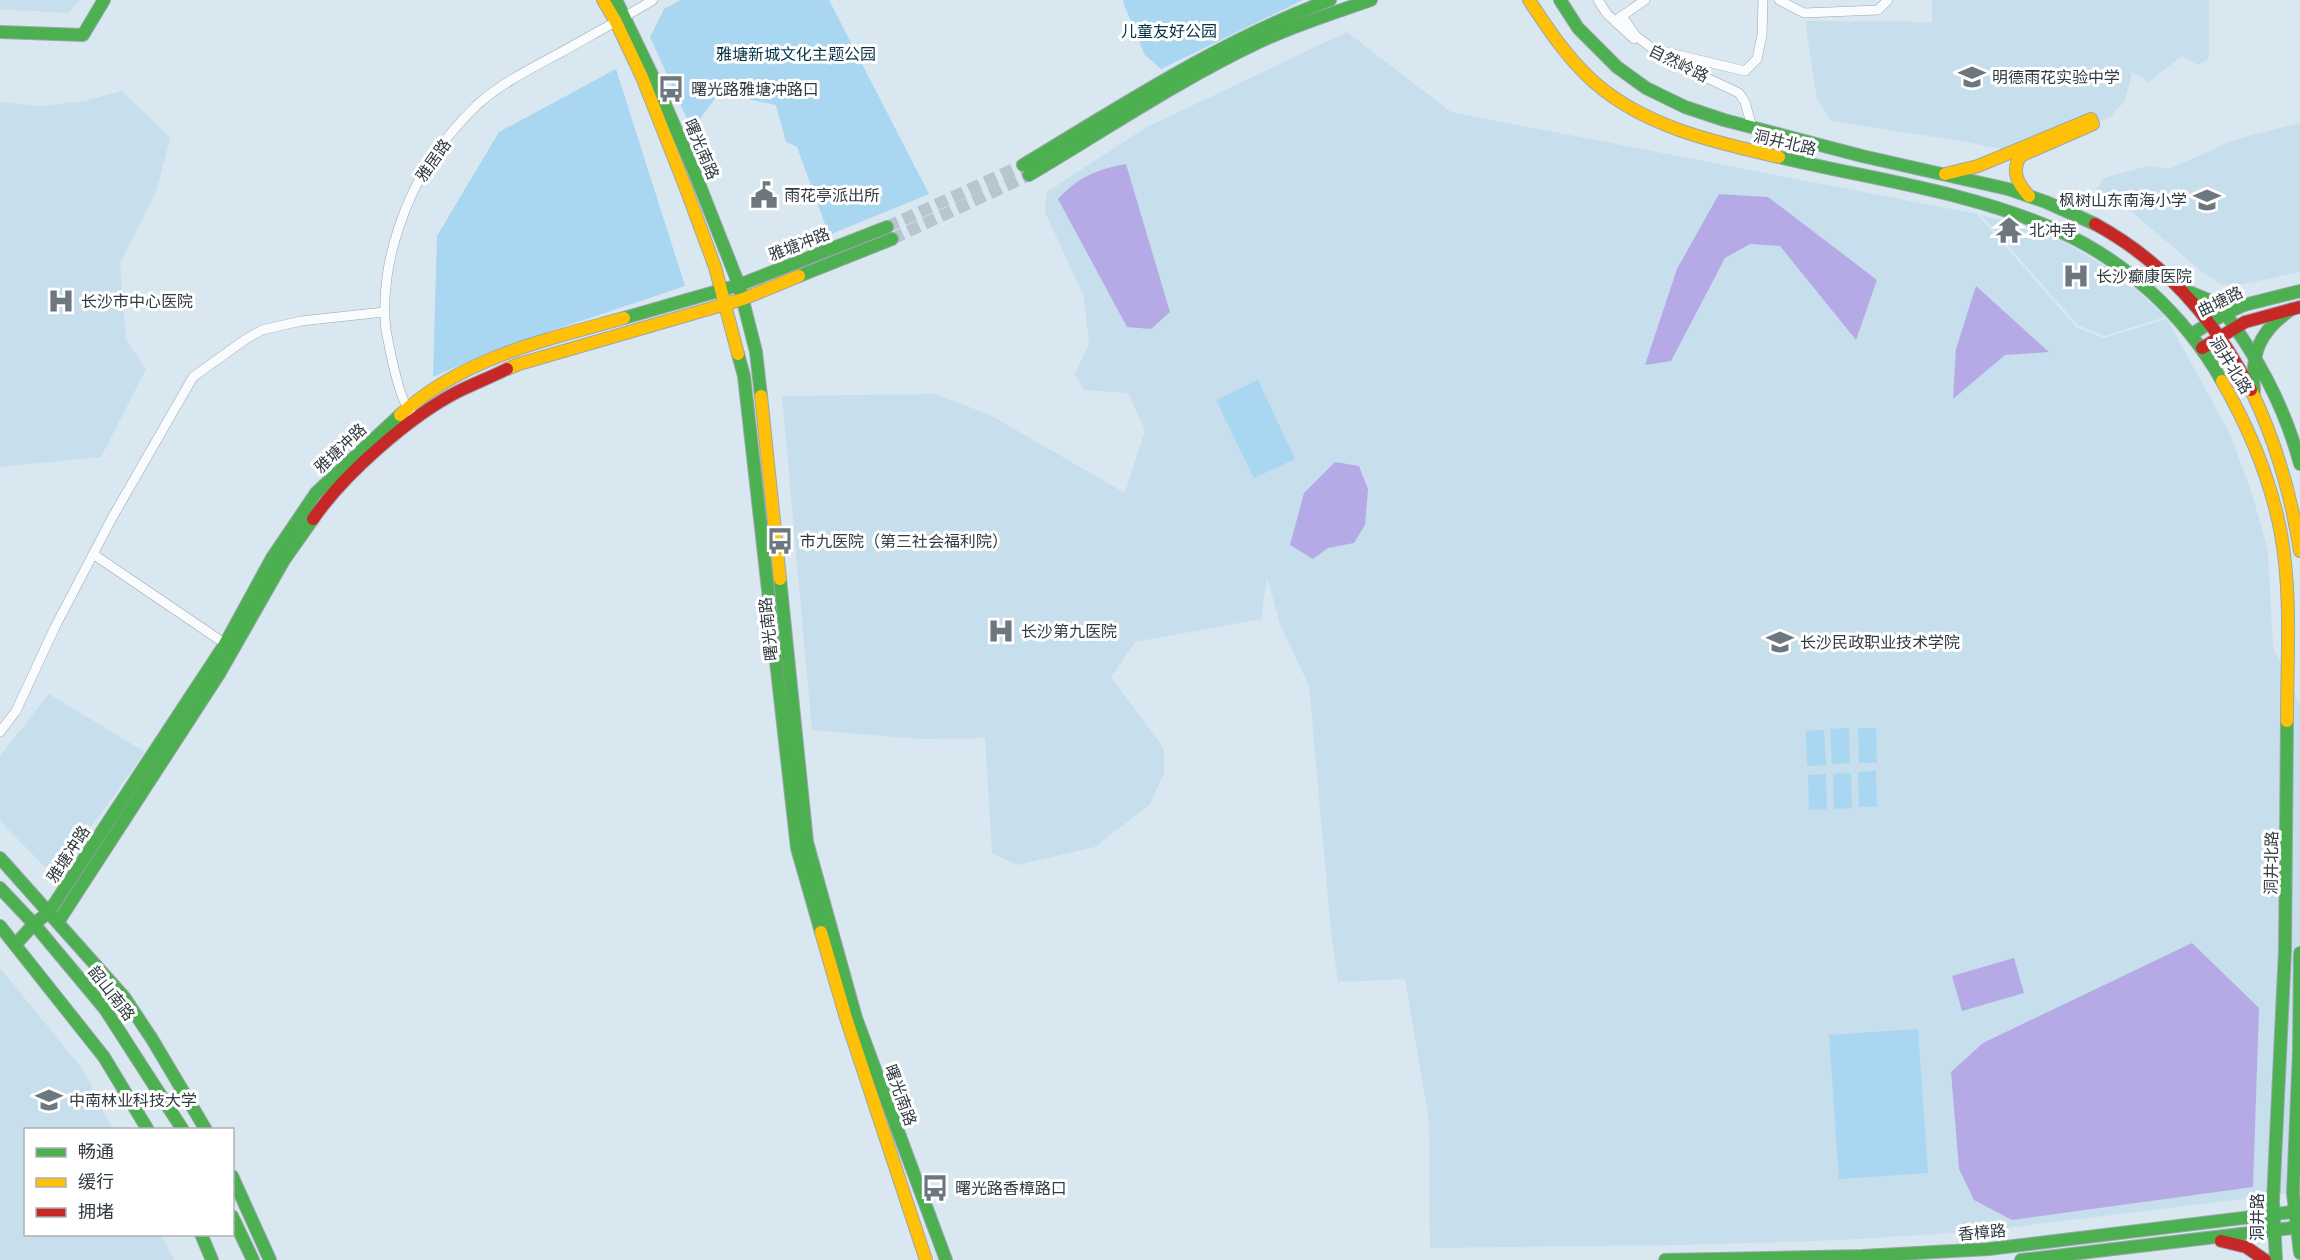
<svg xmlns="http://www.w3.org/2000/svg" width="2300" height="1260" font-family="'Fira Sans','Noto Sans SC',sans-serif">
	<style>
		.built { fill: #c7deed }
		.green { fill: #a9d6f0 }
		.water { fill: #b6aae6 }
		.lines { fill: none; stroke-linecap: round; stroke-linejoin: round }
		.secondary-tunnel { stroke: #b7c5cd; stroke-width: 12; stroke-dasharray: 12 6; stroke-linecap: butt }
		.street-casing { stroke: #9ca7ae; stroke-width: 10 }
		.fast-casing { stroke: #9ca7ae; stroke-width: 14 }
		.slow-casing { stroke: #9ca7ae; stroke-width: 14 }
		.jam-casing { stroke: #9ca7ae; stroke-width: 14 }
		.street { stroke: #f9fbfd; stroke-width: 9 }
		.fast { stroke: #4caf50; stroke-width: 12 }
		.slow { stroke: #ffc107; stroke-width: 12 }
		.jam { stroke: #c62828; stroke-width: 12 }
		.labels { text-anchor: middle; stroke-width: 6; stroke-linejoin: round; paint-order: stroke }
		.park-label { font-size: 16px; fill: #043348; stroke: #fff }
		.street-label { font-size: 16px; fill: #313b41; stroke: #fff }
		.poi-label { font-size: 16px; fill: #313b41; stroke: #fff; text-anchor: start }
	</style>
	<rect width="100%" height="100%" fill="#d9e7f0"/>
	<g class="built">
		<polygon points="0,0 80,0 68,13 0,9"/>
		<polygon points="1932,0 2209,0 2209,58 2198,65 2182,56 2149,82 2132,72 2125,101 2110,117 2026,154 1967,142 1831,121 1817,98 1805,21 1932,22"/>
		<polygon points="1347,32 1451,112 1977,214 2077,328 2104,338 2167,319 2230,434 2250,488 2261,525 2268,552 2273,647 2300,704 2300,1192 1981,1231 1842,1240 1679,1245 1430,1248 1429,1120 1405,979 1338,982 1331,930 1309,686 1280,624 1267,577 1261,619 1135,642 1111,677 1164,749 1164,773 1150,804 1095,847 1017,865 992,853 985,738 919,739 812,730 782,396 935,394 990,415 1125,493 1145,430 1128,393 1084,390 1075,374 1089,344 1084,297 1045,212 1047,192 1145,128"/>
		<polygon points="122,91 170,138 156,192 120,263 126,340 146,369 101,457 0,467 0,102 40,106 84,101"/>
		<polygon points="2300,123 2300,272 2239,285 2220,284 2201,271 2132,212 2097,189 2104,178 2148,166 2169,169 2234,140"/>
		<polygon points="1981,215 2041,229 2098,262 2138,291 2165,317 2104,336 2078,325"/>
		<polygon points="49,694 145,752 55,877 0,821 0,756"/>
		<polygon points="0,968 84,1071 112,1129 26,1130 26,1234 161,1235 174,1260 0,1260"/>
	</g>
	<g class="green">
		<polygon points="681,0 829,0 929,194 829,235 797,147 786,142 776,105 719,93 692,130 650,37 664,9"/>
		<polygon points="1124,0 1303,0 1161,69 1145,55 1123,2"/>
		<polygon points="616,69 685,286 492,351 433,377 437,236 499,132"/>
		<polygon points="1258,380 1295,459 1254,478 1216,400"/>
		<polygon points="1849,728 1850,763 1832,764 1830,729"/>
		<polygon points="1858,728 1876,728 1877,763 1859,763"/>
		<polygon points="1824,730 1826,765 1807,766 1806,731"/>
		<polygon points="1876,771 1877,807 1859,807 1858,772"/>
		<polygon points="1851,773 1852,808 1834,809 1833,774"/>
		<polygon points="1826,774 1827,809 1809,810 1808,775"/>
		<polygon points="1918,1029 1928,1173 1839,1179 1829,1035"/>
	</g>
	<g class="water">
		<path d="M1126,164l44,148 -19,17 -24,-2 -69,-128c20,-22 40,-30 68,-35z"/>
		<polygon points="1719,194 1768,197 1877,280 1856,340 1780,246 1750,244 1725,258 1671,361 1645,365 1677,269"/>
		<polygon points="1976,286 2049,352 2005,355 1953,399 1956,349"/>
		<polygon points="1335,462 1359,466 1368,489 1365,525 1354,543 1328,548 1313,559 1290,545 1304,493"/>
		<polygon points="2192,943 2259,1008 2253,1187 2012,1220 1974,1200 1959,1169 1951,1072 1983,1043"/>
		<polygon points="2014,958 2024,993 1962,1011 1952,976"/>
	</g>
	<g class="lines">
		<g class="secondary-tunnel">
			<polyline points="887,227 1023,165"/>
			<polyline points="892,239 1029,175"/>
		</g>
		<defs>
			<g id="street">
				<polyline points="1598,0 1607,14 1634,39"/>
				<polyline points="1779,0 1804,13 1878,10 1888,0"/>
				<polyline points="1622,16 1636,36 1653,49 1745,71 1757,59 1762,35 1763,0"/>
				<polyline points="1619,18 1645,0"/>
				<polyline points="1656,54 1739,93 1745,102 1752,127"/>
				<path d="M411,412c-11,-8 -22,-66 -25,-82 -4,-33 2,-71 13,-103 16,-49 41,-86 78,-122 23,-21 53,-36 81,-51 32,-18 64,-35 95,-54"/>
				<polyline points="93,554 230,647"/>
				<polyline points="0,732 16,711 55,627 112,518 193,377 246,339 262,330 301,321 384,312"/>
			</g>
			<g id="fast">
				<polyline points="616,0 654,79 694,171 739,285 756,352 761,396"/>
				<polyline points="1560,0 1578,28 1617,67 1646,88 1685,107 1724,120 1862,156 2008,189 2046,202 2095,224"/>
				<polyline points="0,32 83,35 104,0"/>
				<path d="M1779,157c91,22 187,34 273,71 71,30 132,86 170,153"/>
				<path d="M1023,165c100,-60 197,-124 307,-165"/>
				<path d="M1029,175c76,-45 150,-95 230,-133 36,-17 74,-29 112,-42"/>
				<polyline points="799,276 892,239"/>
				<polyline points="2189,292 2216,303 2244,305"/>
				<path d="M2219,305c37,49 65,99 81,159"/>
				<polyline points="624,318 739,285 887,227"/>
				<polyline points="2192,334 2226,313 2244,305 2300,291"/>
				<polyline points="738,354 744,376 797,848 821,932"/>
				<path d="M2254,391c-3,-38 5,-60 38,-82"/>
				<polyline points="780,579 807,842 856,1018 946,1260"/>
				<polyline points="0,858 124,997 152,1039 206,1130"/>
				<polyline points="0,888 34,924 105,1009 183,1130"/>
				<polyline points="58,922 219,674 284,560 313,519"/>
				<polyline points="0,926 104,1057 148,1130"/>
				<polyline points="16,944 34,924 49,912 225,644 272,558 316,493 400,415"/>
				<polyline points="2300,953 2299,1051 2293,1193 2300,1253"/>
				<polyline points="232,1176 270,1260"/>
				<polyline points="232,1216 253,1260"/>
				<polyline points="201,1234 212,1260"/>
				<polyline points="1665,1260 1862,1256 1989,1249 2300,1211"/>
				<polyline points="2021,1260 2300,1227"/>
				<polyline points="2276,1260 2273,1201 2285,950 2287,721"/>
			</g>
			<g id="slow">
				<polyline points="603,0 616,22 642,77 685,186 715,267 738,354"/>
				<path d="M1529,0c19,29 39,59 65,82 51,45 120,60 185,75"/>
				<path d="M1945,174l33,-8 113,-47 2,5 -73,32c-9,16 -2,28 9,40"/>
				<polyline points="507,369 519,364 743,299 799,276"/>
				<path d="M2222,381c27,47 49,99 59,153 11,61 6,125 6,187"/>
				<path d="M2251,390c25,52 40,104 49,161"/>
				<polyline points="761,396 780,579"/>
				<path d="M400,415c62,-57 145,-75 224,-97"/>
				<polyline points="821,932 846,1018 926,1260"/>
			</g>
			<g id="jam">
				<path d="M2095,224c70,38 120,96 156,166"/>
				<polyline points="2202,348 2245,322 2300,307"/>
				<path d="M313,519c31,-45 96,-102 144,-127 16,-8 34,-15 50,-23"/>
				<polyline points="2221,1241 2246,1247 2265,1260"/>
			</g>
		</defs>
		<use href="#street" class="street-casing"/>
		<use href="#fast" class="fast-casing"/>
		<use href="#slow" class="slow-casing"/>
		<use href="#jam" class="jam-casing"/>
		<use href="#street" class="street"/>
		<use href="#fast" class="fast"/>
		<use href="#slow" class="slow"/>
		<use href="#jam" class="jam"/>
	</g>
	<defs>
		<symbol id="school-bare" viewBox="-9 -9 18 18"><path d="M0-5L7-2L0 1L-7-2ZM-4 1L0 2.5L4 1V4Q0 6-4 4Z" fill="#6c777e" stroke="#fff" stroke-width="2.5" paint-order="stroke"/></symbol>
		<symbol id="bus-bare" viewBox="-9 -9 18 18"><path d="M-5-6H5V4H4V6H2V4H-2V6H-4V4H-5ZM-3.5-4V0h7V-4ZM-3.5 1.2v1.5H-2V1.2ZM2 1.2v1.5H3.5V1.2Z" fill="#6c777e" stroke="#fff" stroke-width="2.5" paint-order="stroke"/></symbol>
		<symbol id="civic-bare" viewBox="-9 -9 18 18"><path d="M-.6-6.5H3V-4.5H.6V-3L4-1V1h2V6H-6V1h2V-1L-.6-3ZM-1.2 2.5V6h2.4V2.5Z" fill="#6c777e" stroke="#fff" stroke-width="2.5" paint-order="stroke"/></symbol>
		<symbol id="temple-bare" viewBox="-9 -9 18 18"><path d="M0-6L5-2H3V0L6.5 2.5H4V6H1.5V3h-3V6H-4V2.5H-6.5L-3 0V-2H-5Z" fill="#6c777e" stroke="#fff" stroke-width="2.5" paint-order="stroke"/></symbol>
		<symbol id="hospital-bare" viewBox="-9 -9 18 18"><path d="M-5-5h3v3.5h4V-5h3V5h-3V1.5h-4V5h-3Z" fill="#6c777e" stroke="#fff" stroke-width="2.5" paint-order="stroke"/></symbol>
		<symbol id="university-bare" viewBox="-9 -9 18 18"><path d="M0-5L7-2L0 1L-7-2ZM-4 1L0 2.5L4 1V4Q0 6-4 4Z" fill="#6c777e" stroke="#fff" stroke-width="2.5" paint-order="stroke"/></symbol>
	</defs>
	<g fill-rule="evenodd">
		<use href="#school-bare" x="1953" y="58" width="38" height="38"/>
		<use href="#bus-bare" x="652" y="70" width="38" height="38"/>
		<use href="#civic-bare" x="745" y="176" width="38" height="38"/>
		<use href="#school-bare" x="2188" y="181" width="38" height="38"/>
		<use href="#temple-bare" x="1990" y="211" width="38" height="38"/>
		<use href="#hospital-bare" x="2057" y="257" width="38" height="38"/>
		<use href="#hospital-bare" x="42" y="282" width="38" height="38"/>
		<use href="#bus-bare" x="761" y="522" width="38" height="38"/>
		<use href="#hospital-bare" x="982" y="612" width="38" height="38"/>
		<use href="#university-bare" x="1761" y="623" width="38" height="38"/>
		<use href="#university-bare" x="30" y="1081" width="38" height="38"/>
		<use href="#bus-bare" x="916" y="1169" width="38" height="38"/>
	</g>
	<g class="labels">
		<g class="park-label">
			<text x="1169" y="37">儿童友好公园</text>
			<text x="796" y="60">雅塘新城文化主题公园</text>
		</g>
		<g class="street-label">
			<text transform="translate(1679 63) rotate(26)" y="6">自然岭路</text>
			<text transform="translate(1785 142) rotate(13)" y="6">洞井北路</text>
			<text transform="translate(702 149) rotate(67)" y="6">曙光南路</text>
			<text transform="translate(433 160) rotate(-55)" y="6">雅居路</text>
			<text transform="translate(799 244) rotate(-21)" y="6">雅塘冲路</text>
			<text transform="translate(2220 301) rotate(-26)" y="6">曲塘路</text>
			<text transform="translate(2231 365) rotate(58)" y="6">洞井北路</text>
			<text transform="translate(340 448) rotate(-43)" y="6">雅塘冲路</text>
			<text transform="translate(768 629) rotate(-96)" y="6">曙光南路</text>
			<text transform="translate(68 854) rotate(-57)" y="6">雅塘冲路</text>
			<text transform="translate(2271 863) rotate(-89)" y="6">洞井北路</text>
			<text transform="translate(112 993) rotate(52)" y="6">韶山南路</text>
			<text transform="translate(901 1095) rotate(70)" y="6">曙光南路</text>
			<text transform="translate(2257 1217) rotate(-90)" y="6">洞井路</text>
			<text transform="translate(1982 1232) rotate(-5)" y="6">香樟路</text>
		</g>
		<g class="poi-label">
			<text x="1992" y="83">明德雨花实验中学</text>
			<text x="691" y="95">曙光路雅塘冲路口</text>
			<text x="784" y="201">雨花亭派出所</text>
			<text x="2187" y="206" text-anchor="end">枫树山东南海小学</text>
			<text x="2029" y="236">北冲寺</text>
			<text x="2096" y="282">长沙癫康医院</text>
			<text x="81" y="307">长沙市中心医院</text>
			<text x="800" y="547">市九医院（第三社会福利院）</text>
			<text x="1021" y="637">长沙第九医院</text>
			<text x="1800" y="648">长沙民政职业技术学院</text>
			<text x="69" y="1106">中南林业科技大学</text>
			<text x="955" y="1194">曙光路香樟路口</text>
		</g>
	</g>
	<rect x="24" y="1128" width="210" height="108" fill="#ffffff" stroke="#adb1b3" stroke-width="1.5"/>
	<rect x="36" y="1148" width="30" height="9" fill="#4caf50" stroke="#adb1b3" stroke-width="1.5"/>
	<text x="78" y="1158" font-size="18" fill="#313b41">畅通</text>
	<rect x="36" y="1178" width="30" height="9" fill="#ffc107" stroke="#adb1b3" stroke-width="1.5"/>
	<text x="78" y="1188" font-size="18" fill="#313b41">缓行</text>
	<rect x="36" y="1208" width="30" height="9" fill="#c62828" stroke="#adb1b3" stroke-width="1.5"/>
	<text x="78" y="1218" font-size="18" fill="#313b41">拥堵</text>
</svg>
